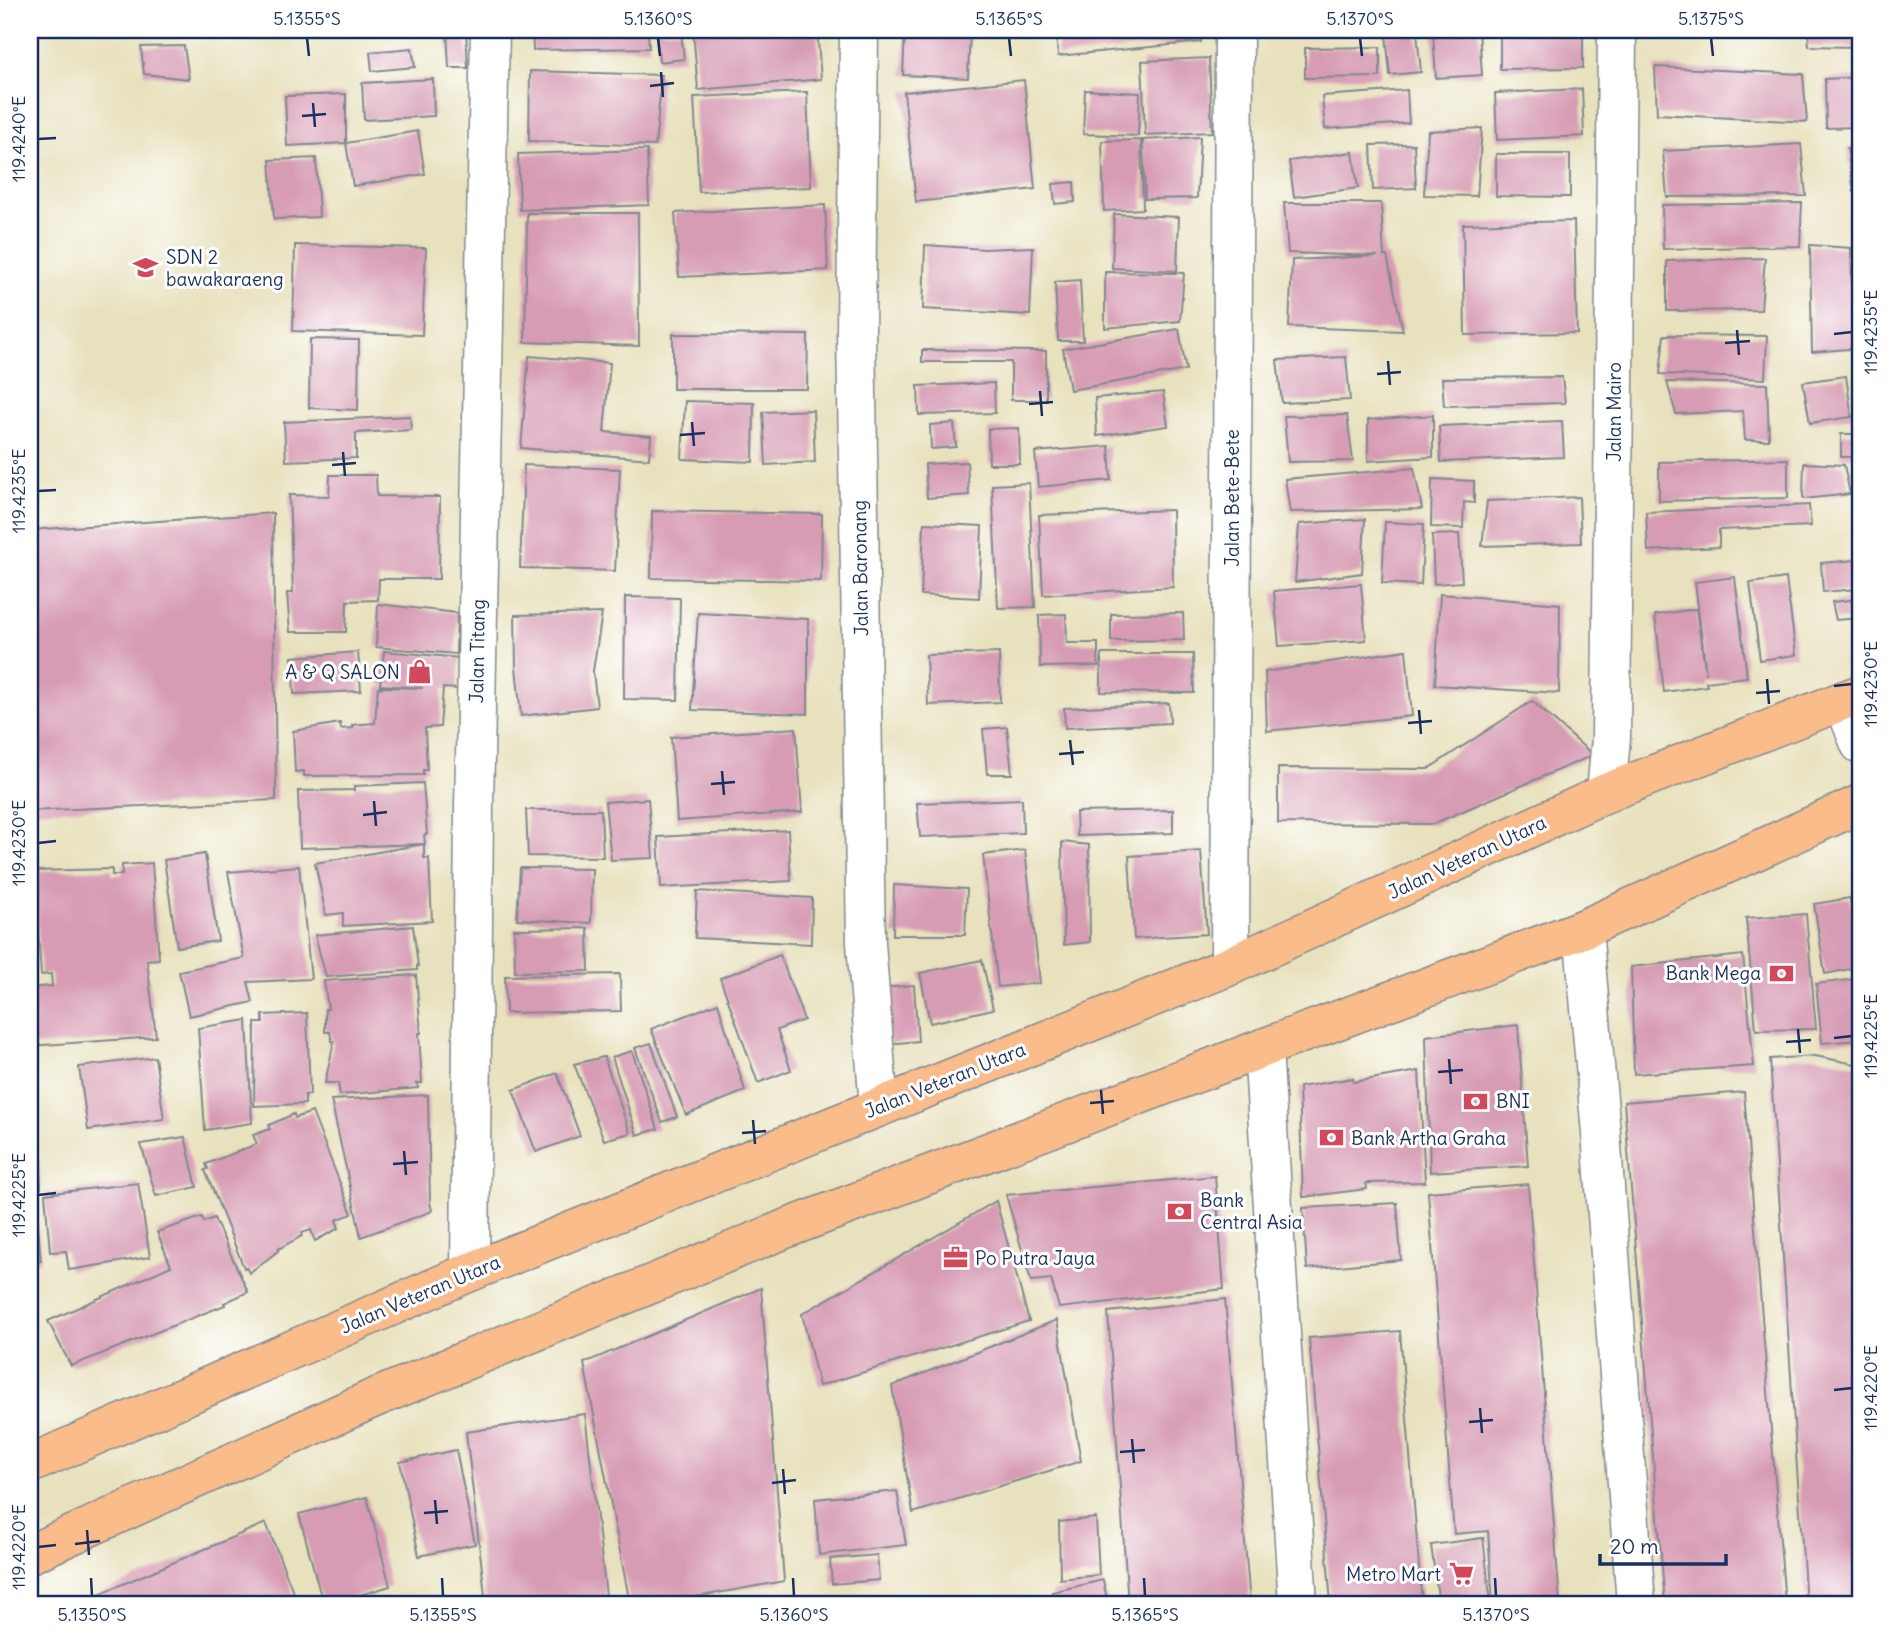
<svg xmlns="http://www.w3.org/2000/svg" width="1890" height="1634" font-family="Delius,sans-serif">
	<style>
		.building { fill: #d79bb4 }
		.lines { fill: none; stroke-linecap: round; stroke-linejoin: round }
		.minor-casing { stroke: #82888e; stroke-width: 41 }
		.major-casing { stroke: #82888e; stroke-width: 41 }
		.minor { stroke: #fff; stroke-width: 38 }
		.major { stroke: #fabc8b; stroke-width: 38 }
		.ticks { fill: none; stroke: #1b2f5e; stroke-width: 2.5 }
		.labels { text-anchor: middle; stroke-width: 6; stroke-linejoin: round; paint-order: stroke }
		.poi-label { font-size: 19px; fill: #1b2f5e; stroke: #fff; text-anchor: start }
		.street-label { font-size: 19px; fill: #1b2f5e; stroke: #fff }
		.neatline { fill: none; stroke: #1b2f5e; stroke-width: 2.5 }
		.ticks-label { font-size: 18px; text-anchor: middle; fill: #1b2f5e }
	</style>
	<rect width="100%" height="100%" fill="#fff"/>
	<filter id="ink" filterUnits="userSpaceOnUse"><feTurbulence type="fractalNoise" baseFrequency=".0143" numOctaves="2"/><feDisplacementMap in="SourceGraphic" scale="14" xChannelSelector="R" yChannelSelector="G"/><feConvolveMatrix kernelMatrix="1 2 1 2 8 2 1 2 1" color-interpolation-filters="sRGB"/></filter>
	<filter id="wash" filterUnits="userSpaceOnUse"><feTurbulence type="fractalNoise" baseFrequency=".00686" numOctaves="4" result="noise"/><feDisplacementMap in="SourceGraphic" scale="28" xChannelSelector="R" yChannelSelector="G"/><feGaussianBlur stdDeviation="1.57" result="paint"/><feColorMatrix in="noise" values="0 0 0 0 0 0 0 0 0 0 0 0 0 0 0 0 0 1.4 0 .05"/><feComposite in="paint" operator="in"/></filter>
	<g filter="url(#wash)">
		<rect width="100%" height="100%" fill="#e8e1bd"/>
		<g id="blocks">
			<g class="building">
				<polygon points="447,30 466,30 468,68 449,68"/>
				<polygon points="532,30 648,30 649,48 533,50"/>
				<polygon points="656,30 681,30 684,59 659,62"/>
				<polygon points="693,30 817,30 821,79 698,90"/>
				<polygon points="905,30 970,30 968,78 903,75"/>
				<polygon points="1095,30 1200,30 1201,42 1058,56 1056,36"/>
				<polygon points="1479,30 1482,75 1436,78 1433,33"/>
				<polygon points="1500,30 1583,30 1583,68 1500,69"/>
				<polygon points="1808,30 1854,30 1856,47 1809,46"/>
				<polygon points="1417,33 1421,72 1390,75 1386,35"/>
				<polygon points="184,46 189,79 144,74 141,47"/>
				<polygon points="1380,47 1380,77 1305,78 1305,48"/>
				<polygon points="412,48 415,67 372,71 370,52"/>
				<polygon points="1209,58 1212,132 1145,135 1142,61"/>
				<polygon points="1655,67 1803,74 1807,122 1657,114"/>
				<polygon points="530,71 662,75 655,146 529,141"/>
				<polygon points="1860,77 1860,127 1826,128 1825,79"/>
				<polygon points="433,79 434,116 364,120 362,83"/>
				<polygon points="1024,80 1035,189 916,202 904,92"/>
				<polygon points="1582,89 1584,136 1497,140 1495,93"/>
				<polygon points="1085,90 1140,93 1138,136 1083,134"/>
				<polygon points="1407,90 1409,123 1325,129 1322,96"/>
				<polygon points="807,92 811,187 699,192 694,97"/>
				<polygon points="346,94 346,143 287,146 285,96"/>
				<polygon points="1482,128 1477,196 1424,195 1428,131"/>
				<polygon points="418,131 425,174 353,186 346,143"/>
				<polygon points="1200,137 1197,198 1145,199 1143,140"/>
				<polygon points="1141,140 1143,209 1104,211 1102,141"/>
				<polygon points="1414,144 1416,188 1373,190 1371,145"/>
				<polygon points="1801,144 1806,196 1667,197 1663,151"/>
				<polygon points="1860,147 1860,191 1854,192 1847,148"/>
				<polygon points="647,150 649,205 520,210 518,154"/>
				<polygon points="1353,152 1358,188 1294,197 1289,161"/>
				<polygon points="1496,154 1570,154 1570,197 1496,196"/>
				<polygon points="316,158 319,217 274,219 270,160"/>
				<polygon points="1074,182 1075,202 1055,204 1053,184"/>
				<polygon points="1284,203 1381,203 1384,256 1387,256 1403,331 1289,327 1292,260 1378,256 1288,253"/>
				<polygon points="1802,203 1800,246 1663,249 1662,205"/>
				<polygon points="825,205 828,270 679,277 675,213"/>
				<polygon points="527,213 638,213 639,346 525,342"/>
				<polygon points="1114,214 1179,217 1177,271 1112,268"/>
				<polygon points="1574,221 1577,333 1465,335 1463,224"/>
				<polygon points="295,245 426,248 422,335 293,331"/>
				<polygon points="925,245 985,249 1033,247 1030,315 923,309"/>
				<polygon points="1810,245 1851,248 1853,318 1860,318 1860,348 1812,352"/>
				<polygon points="1765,258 1761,310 1667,311 1667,261"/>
				<polygon points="1105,272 1184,273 1180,321 1105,328"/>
				<polygon points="1080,280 1083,341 1058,341 1055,282"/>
				<polygon points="1179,329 1186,370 1070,390 1063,349"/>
				<polygon points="673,334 808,335 807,389 673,389"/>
				<polygon points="1664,335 1767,336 1765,379 1660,374"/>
				<polygon points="310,339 359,340 358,410 309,408"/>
				<polygon points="922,350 1046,351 1046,400 1011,400 1011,362 922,362"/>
				<polygon points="529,356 610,363 604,432 651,436 649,459 521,448"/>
				<polygon points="1346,357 1350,400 1282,403 1277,360"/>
				<polygon points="1846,376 1852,417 1810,423 1803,382"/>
				<polygon points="1562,377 1565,403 1444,406 1442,378"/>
				<polygon points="1667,382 1767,384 1769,440 1745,440 1743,411 1676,414"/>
				<polygon points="994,383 995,413 919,415 918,386"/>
				<polygon points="1163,392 1168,426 1097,436 1095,398"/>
				<polygon points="685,401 754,403 753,462 682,459"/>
				<polygon points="813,410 815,462 766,465 763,412"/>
				<polygon points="1347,415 1353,461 1288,462 1284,416"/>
				<polygon points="1433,415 1433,457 1368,461 1368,420"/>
				<polygon points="410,416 411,430 356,433 356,458 286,461 284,422"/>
				<polygon points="1562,421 1564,457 1441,462 1439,426"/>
				<polygon points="954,423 956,447 931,449 930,425"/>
				<polygon points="1019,428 1020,464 989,464 988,429"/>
				<rect x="1841" y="434" width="19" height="23"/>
				<polygon points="1109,446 1111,480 1038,487 1035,452"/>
				<polygon points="1788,459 1788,498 1659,501 1659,462"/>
				<polygon points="967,462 969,495 927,498 925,464"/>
				<polygon points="1804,463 1844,465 1850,494 1803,499"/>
				<polygon points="524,465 620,469 615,571 520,568"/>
				<polygon points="1414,468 1422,509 1290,512 1285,479"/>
				<polygon points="330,475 376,475 377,496 440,497 439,579 379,579 378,600 347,601 346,632 290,632 287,593 293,593 289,495 329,496"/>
				<polygon points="1432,479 1474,481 1474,503 1464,502 1463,528 1431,527"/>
				<polygon points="1029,483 1035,607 998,608 992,485"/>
				<polygon points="1579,497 1581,543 1482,546 1487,501"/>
				<polygon points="1809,505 1811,526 1719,530 1719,547 1648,551 1646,512"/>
				<polygon points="1172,510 1173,587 1043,595 1039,515"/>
				<polygon points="652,511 822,514 821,581 651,578"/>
				<polygon points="273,513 276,800 30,811 30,530"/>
				<polygon points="1365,519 1362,573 1295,582 1299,524"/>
				<polygon points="1385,522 1424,524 1421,585 1382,583"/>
				<polygon points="924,523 982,526 979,598 921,595"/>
				<polygon points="1459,534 1462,582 1434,584 1432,535"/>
				<polygon points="1856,560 1858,589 1823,592 1821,563"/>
				<polygon points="1735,577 1747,677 1706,682 1707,686 1664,692 1655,615 1696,609 1706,674 1695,582"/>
				<polygon points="1786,578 1796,655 1760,660 1750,583"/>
				<polygon points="1361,584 1366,640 1279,646 1274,591"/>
				<polygon points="1440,594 1560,604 1559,693 1435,685"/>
				<polygon points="625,597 680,598 678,700 624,699"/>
				<polygon points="1860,599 1860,618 1836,620 1832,602"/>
				<polygon points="378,604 457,613 456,654 376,647"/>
				<polygon points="602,613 593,671 597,707 521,716 516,667 515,615"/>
				<polygon points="698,613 808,619 808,714 692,710"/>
				<polygon points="1183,613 1184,640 1111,641 1111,614"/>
				<polygon points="1066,614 1067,643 1098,643 1098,666 1040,667 1039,615"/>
				<polygon points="1406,650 1412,716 1267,731 1265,672"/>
				<polygon points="384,651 460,658 457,689 443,688 440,727 425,728 427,770 423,770 423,775 304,776 304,771 295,772 293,731 340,723 341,729 353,728 352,725 375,723 378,687 423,688 380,685"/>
				<polygon points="358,652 361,691 294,694 292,657"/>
				<polygon points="999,653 1000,702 928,705 926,655"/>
				<polygon points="1101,654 1193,654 1194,693 1101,692"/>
				<polygon points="1532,701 1593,755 1433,824 1278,823 1278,768 1428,769"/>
				<polygon points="1169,703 1170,723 1065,728 1064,708"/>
				<polygon points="1007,727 1012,774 987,774 983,729"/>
				<polygon points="796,728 802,812 677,821 671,737"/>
				<polygon points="423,783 427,834 424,835 425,844 300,848 298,791 354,790 354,786"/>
				<polygon points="648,799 653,858 611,860 605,802"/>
				<polygon points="1022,799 1023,833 920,837 917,803"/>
				<polygon points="526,810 601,810 603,857 528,856"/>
				<polygon points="1173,810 1173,833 1077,836 1076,812"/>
				<polygon points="788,830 791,881 661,888 658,837"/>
				<polygon points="1062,842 1089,845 1090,942 1064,945"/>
				<polygon points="424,844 424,858 429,858 432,921 343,926 343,913 326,915 315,863"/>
				<polygon points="1025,850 1040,983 998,987 983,855"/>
				<polygon points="1201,851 1207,934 1134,939 1129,856"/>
				<polygon points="205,854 218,941 177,947 164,860"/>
				<polygon points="152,863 159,959 147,960 156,1037 30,1046 30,988 52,986 51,974 41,975 34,871 112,869 112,875 122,875 122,865"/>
				<polygon points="299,866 311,979 248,982 253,1002 189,1016 179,971 244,958 228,872"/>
				<polygon points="520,868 592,869 591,923 517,919"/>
				<polygon points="894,885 967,889 965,935 893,935"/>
				<polygon points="697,891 812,898 811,944 695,938"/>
				<polygon points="1850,898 1860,967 1825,974 1814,904"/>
				<polygon points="1806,914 1816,1029 1756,1030 1746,918"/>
				<polygon points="413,926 418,966 417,966 417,970 326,977 315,935"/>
				<polygon points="588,928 589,971 515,972 514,929"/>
				<polygon points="780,955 804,1020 777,1030 791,1070 758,1083 720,978"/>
				<polygon points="1743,955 1754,1066 1634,1074 1631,967"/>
				<polygon points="982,960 993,1009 930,1023 920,973"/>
				<polygon points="620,974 621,1011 506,1013 505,976"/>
				<polygon points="416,975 421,1033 419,1033 422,1083 417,1083 418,1088 340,1095 338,1083 325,1083 334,1041 332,1041 330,1032 325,1032 325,1009 328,1009 324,981"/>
				<polygon points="1856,979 1860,1040 1822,1043 1816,984"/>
				<polygon points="914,985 918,1041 889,1044 884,988"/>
				<polygon points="718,1003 745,1091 686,1115 651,1029"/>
				<polygon points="307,1013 310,1095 305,1095 305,1104 254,1106 255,1023 263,1023 263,1015"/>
				<polygon points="247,1020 252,1123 205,1130 198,1028"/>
				<polygon points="1518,1025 1528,1166 1430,1172 1426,1036"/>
				<polygon points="651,1043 677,1117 662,1122 635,1048"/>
				<polygon points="632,1051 658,1129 637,1135 612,1057"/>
				<polygon points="1815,1056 1860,1065 1860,1604 1806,1604 1770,1059"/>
				<polygon points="155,1057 164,1119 88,1130 79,1067"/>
				<polygon points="604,1057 630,1133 604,1140 574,1064"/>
				<polygon points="1419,1071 1425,1182 1366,1183 1367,1189 1303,1197 1299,1087 1353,1078 1353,1082"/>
				<polygon points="557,1073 580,1136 536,1152 513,1090"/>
				<polygon points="1744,1092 1785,1604 1665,1604 1624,1102"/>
				<polygon points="428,1095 430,1203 432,1210 430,1212 361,1237 331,1100"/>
				<polygon points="312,1112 352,1214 336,1220 339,1228 315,1241 311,1230 302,1233 302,1236 278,1249 278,1251 249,1273 246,1267 244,1268 205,1170 208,1169 206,1164 257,1144 253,1135 270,1129 269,1125 294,1114 295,1118"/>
				<polygon points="185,1137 197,1187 156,1196 141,1144"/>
				<polygon points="39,1162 41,1188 30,1189 30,1163"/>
				<polygon points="1215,1176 1224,1289 1059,1308 1051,1279 1031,1281 1006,1195"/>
				<polygon points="138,1183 150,1257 69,1270 66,1251 50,1252 45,1194"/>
				<polygon points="1528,1184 1560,1604 1493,1604 1488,1531 1454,1534 1428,1192"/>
				<polygon points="30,1194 35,1194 41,1261 30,1262"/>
				<polygon points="996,1201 1029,1321 819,1386 802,1314"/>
				<polygon points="1397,1203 1401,1260 1307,1269 1303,1208"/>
				<polygon points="202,1217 204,1222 214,1218 248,1292 224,1303 225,1305 71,1366 48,1321 171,1266 157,1232"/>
				<polygon points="761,1288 784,1581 657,1604 630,1604 584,1363"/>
				<polygon points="1225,1299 1250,1604 1128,1604 1108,1312"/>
				<polygon points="1057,1320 1081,1461 913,1513 892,1386"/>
				<polygon points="1400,1331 1422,1604 1331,1604 1309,1338"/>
				<polygon points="585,1414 607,1604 486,1604 466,1432"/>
				<polygon points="456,1450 475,1544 419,1556 400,1462"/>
				<polygon points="897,1491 906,1545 819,1555 815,1499"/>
				<polygon points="367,1497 390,1586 330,1604 323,1604 299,1514"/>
				<polygon points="1096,1518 1099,1575 1060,1579 1059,1522"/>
				<polygon points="266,1523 298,1604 76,1604"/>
				<polygon points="1483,1538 1491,1604 1439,1604 1431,1545"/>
				<polygon points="877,1555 879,1580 832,1584 830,1559"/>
				<polygon points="1103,1580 1108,1604 1055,1604 1052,1592"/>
			</g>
		</g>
	</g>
	<g filter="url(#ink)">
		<use href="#blocks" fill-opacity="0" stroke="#82888e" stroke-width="2"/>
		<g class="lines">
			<defs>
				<g id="minor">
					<polyline points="859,30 856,332 866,943 879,1107"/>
					<polyline points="1843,701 1860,744"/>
					<polyline points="1606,793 1611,738 1617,30"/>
					<polyline points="1583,929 1601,1133 1636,1604"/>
					<polyline points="1230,966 1234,30"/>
					<polyline points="1263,1048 1298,1604"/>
					<polyline points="470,1272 474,807 490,30"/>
				</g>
				<g id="major">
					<polyline points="30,1464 470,1272 1230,966 1606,793 1860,694"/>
					<polyline points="30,1554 372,1399 785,1229 1263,1048 1583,929 1860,804"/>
				</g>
			</defs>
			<use href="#minor" class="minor-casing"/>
			<use href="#major" class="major-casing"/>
			<use href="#minor" class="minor"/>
			<use href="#major" class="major"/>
		</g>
	</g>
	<path class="ticks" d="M307,38l2,18M658,38l2,18M1009,38l2,18M1360,38l2,18M1711,38l2,18M661,72l2,25M650,86l24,-3M313,103l2,24M302,116l24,-2M38,139l18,-1M1737,330l2,25M1834,334l18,-2M1725,343l25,-2M1388,361l2,24M1377,374l24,-2M1040,391l2,25M1029,404l24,-2M692,422l2,24M680,435l25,-2M343,452l2,24M332,465l24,-2M38,491l18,-1M1767,679l2,25M1834,686l18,-2M1756,693l24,-2M1419,710l2,24M1408,723l24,-2M1070,740l3,25M1059,754l25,-2M722,771l2,24M711,784l24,-2M374,801l2,25M363,815l24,-3M38,843l18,-2M1798,1029l2,24M1834,1038l18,-2M1786,1042l25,-2M1449,1059l2,25M1438,1072l25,-2M1101,1090l2,24M1090,1103l24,-2M753,1120l2,24M742,1133l24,-2M404,1151l2,24M393,1164l25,-2M38,1195l18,-2M1834,1390l18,-2M1480,1408l2,25M1469,1422l24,-2M1132,1439l2,24M1120,1452l25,-2M783,1469l2,25M772,1483l24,-3M435,1500l2,24M424,1513l24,-2M87,1530l2,25M75,1544l25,-3M38,1547l18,-2M91,1578l1,18M442,1578l1,18M793,1578l1,18M1144,1578l1,18M1495,1578l1,18"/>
	<defs>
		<symbol id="school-bare" viewBox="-9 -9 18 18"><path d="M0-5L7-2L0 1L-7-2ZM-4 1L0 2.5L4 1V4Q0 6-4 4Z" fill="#d1495b" stroke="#fff" stroke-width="2.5" paint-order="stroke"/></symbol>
		<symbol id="shop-bare" viewBox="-9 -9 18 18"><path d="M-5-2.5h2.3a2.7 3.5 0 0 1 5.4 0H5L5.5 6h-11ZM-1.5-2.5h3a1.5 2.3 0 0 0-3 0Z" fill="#d1495b" stroke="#fff" stroke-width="2.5" paint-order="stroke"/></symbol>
		<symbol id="bank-bare" viewBox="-9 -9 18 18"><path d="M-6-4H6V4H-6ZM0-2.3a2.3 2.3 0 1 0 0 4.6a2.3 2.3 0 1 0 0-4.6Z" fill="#d1495b" stroke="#fff" stroke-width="2.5" paint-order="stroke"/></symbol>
		<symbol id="office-bare" viewBox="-9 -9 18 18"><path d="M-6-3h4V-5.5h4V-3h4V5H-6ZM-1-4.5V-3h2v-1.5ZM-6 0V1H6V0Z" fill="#d1495b" stroke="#fff" stroke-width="2.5" paint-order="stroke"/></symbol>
		<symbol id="supermarket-bare" viewBox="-9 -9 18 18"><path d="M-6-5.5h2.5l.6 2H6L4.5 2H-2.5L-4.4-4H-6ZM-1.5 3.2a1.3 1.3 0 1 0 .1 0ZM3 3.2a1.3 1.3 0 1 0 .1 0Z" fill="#d1495b" stroke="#fff" stroke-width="2.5" paint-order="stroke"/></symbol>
	</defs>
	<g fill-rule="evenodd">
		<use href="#school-bare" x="128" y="250" width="35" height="35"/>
		<use href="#shop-bare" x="402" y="654" width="35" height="35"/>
		<use href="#bank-bare" x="1764" y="956" width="35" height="35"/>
		<use href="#bank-bare" x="1458" y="1084" width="35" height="35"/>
		<use href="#bank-bare" x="1314" y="1120" width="35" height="35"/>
		<use href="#bank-bare" x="1162" y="1194" width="35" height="35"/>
		<use href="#office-bare" x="938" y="1240" width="35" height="35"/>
		<use href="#supermarket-bare" x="1444" y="1556" width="35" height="35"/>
	</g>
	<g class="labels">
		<g class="poi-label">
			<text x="166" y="264">SDN 2<tspan x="166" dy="22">bawakaraeng</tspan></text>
			<text x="400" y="679" text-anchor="end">A &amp; Q SALON</text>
			<text x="1761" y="980" text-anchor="end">Bank Mega</text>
			<text x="1496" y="1108">BNI</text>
			<text x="1351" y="1145">Bank Artha Graha</text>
			<text x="1200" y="1207">Bank<tspan x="1200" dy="22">Central Asia</tspan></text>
			<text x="975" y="1265">Po Putra Jaya</text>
			<text x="1441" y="1581" text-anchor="end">Metro Mart</text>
		</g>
		<g class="street-label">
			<text transform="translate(1614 412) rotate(-90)" y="7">Jalan Mairo</text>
			<text transform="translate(1232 498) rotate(-90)" y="7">Jalan Bete-Bete</text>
			<text transform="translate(860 568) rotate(-91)" y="7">Jalan Baronang</text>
			<text transform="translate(477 651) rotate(-89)" y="7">Jalan Titang</text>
			<text transform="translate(1467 857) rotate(-25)" y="7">Jalan Veteran Utara</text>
			<text transform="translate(945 1080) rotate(-22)" y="7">Jalan Veteran Utara</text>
			<text transform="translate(420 1294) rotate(-23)" y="7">Jalan Veteran Utara</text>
		</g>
	</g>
	<rect width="1890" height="1634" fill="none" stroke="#fff" stroke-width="77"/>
	<path d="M1600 1554v10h126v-10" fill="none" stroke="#1b2f5e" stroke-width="3.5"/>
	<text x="1610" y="1554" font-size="21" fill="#1b2f5e" stroke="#ffffff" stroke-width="5" paint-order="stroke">20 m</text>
	<rect x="38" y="38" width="1814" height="1558" class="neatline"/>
	<g class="ticks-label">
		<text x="307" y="25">5.1355°S</text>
		<text x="658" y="25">5.1360°S</text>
		<text x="1009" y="25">5.1365°S</text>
		<text x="1360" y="25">5.1370°S</text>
		<text x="1711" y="25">5.1375°S</text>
		<text transform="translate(19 139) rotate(-90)" y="6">119.4240°E</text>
		<text transform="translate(1871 332) rotate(-90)" y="6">119.4235°E</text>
		<text transform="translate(19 491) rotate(-90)" y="6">119.4235°E</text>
		<text transform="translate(1871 684) rotate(-90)" y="6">119.4230°E</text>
		<text transform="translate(19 843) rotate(-90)" y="6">119.4230°E</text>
		<text transform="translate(1871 1036) rotate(-90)" y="6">119.4225°E</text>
		<text transform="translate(19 1195) rotate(-90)" y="6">119.4225°E</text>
		<text transform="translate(1871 1388) rotate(-90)" y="6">119.4220°E</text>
		<text transform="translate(19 1547) rotate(-90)" y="6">119.4220°E</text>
		<text x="92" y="1621">5.1350°S</text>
		<text x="443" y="1621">5.1355°S</text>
		<text x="794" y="1621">5.1360°S</text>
		<text x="1145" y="1621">5.1365°S</text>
		<text x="1496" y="1621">5.1370°S</text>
	</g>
</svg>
